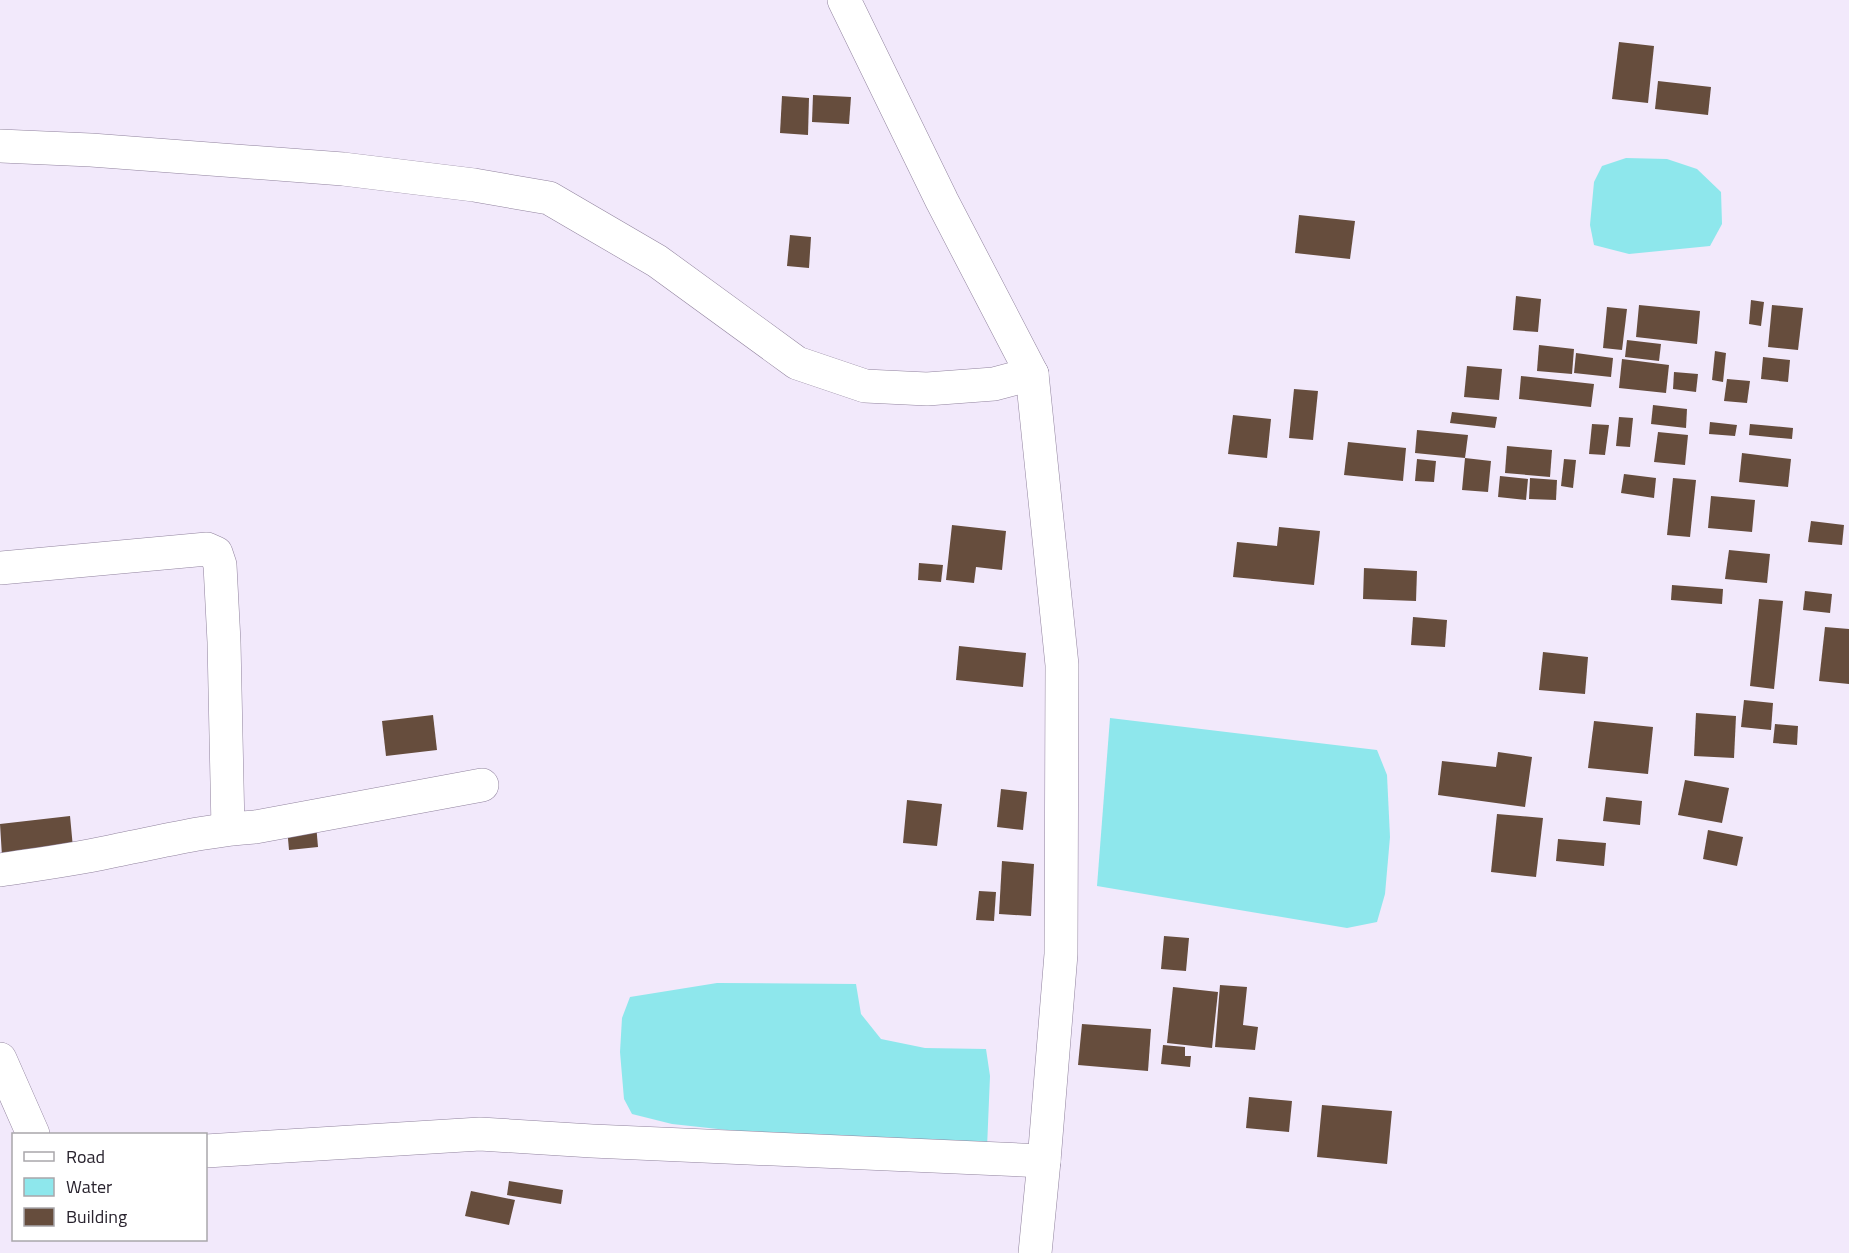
<svg xmlns="http://www.w3.org/2000/svg" width="1849" height="1253" font-family="'Titillium Web',sans-serif">
	<style>
		.water { fill: #8ee7ec }
		.building { fill: #664d3d }
		.lines { fill: none; stroke-linecap: round; stroke-linejoin: round }
		.minor-casing { stroke: #91839e; stroke-width: 34 }
		.minor { stroke: #fff; stroke-width: 33 }
	</style>
	<rect width="100%" height="100%" fill="#f2e9fb"/>
	<g class="water">
		<polygon points="1626,158 1667,159 1697,169 1721,192 1722,224 1710,246 1629,254 1594,245 1590,225 1594,182 1602,166"/>
		<polygon points="1110,718 1377,750 1387,775 1390,837 1385,894 1377,922 1347,928 1097,886"/>
		<polygon points="717,983 856,984 861,1014 881,1039 925,1048 986,1049 990,1076 987,1148 837,1142 672,1124 632,1114 624,1099 620,1052 622,1018 630,997"/>
	</g>
	<g class="building">
		<polygon points="1619,42 1654,46 1648,103 1612,99"/>
		<polygon points="1658,81 1711,87 1708,115 1655,109"/>
		<polygon points="813,95 851,97 849,124 812,122"/>
		<polygon points="782,96 809,98 808,135 780,133"/>
		<polygon points="1299,215 1355,221 1350,259 1295,253"/>
		<polygon points="790,235 811,237 809,268 787,266"/>
		<polygon points="1516,296 1541,299 1538,332 1513,330"/>
		<polygon points="1751,300 1764,302 1761,326 1749,324"/>
		<polygon points="1639,305 1700,311 1697,344 1636,337"/>
		<polygon points="1772,305 1803,308 1798,350 1768,347"/>
		<polygon points="1607,307 1627,309 1622,350 1603,348"/>
		<polygon points="1627,340 1661,344 1659,361 1625,357"/>
		<polygon points="1539,345 1574,349 1572,374 1537,371"/>
		<polygon points="1715,351 1726,353 1723,382 1712,380"/>
		<polygon points="1576,353 1613,358 1611,377 1574,373"/>
		<polygon points="1763,357 1790,360 1788,382 1761,379"/>
		<polygon points="1622,359 1669,365 1666,393 1619,388"/>
		<polygon points="1467,366 1502,369 1499,400 1464,397"/>
		<polygon points="1674,372 1698,374 1696,392 1673,389"/>
		<polygon points="1521,376 1594,384 1591,407 1519,399"/>
		<polygon points="1727,379 1750,381 1747,403 1724,401"/>
		<polygon points="1294,389 1318,391 1313,440 1289,438"/>
		<polygon points="1653,405 1687,409 1686,428 1651,424"/>
		<polygon points="1452,412 1497,417 1495,428 1450,423"/>
		<polygon points="1233,415 1271,419 1267,458 1228,454"/>
		<polygon points="1619,417 1633,418 1630,447 1616,446"/>
		<polygon points="1710,422 1737,425 1735,436 1709,434"/>
		<polygon points="1592,424 1609,425 1605,455 1589,454"/>
		<polygon points="1750,424 1793,428 1792,439 1749,435"/>
		<polygon points="1417,430 1468,435 1465,458 1415,453"/>
		<polygon points="1658,432 1688,435 1685,465 1654,462"/>
		<polygon points="1348,442 1406,448 1403,481 1344,475"/>
		<polygon points="1507,446 1552,450 1550,477 1505,473"/>
		<polygon points="1742,453 1791,459 1788,487 1739,482"/>
		<polygon points="1465,458 1491,461 1488,492 1462,490"/>
		<polygon points="1417,459 1436,461 1434,482 1415,481"/>
		<polygon points="1564,459 1576,460 1573,488 1561,486"/>
		<polygon points="1624,474 1656,478 1654,498 1621,493"/>
		<polygon points="1500,476 1528,479 1526,500 1498,497"/>
		<polygon points="1530,478 1557,480 1556,500 1529,499"/>
		<polygon points="1673,478 1696,480 1690,537 1667,535"/>
		<polygon points="1711,496 1755,500 1752,532 1708,528"/>
		<polygon points="1811,521 1844,525 1842,545 1808,542"/>
		<polygon points="952,525 1006,531 1002,570 976,567 974,583 946,580"/>
		<polygon points="1279,527 1320,531 1314,585 1233,577 1237,542 1277,546"/>
		<polygon points="1729,550 1770,554 1767,583 1725,579"/>
		<polygon points="919,563 943,565 941,582 918,580"/>
		<polygon points="1364,568 1417,571 1416,601 1363,599"/>
		<polygon points="1672,585 1723,589 1722,604 1671,600"/>
		<polygon points="1805,591 1832,594 1830,613 1803,610"/>
		<polygon points="1759,599 1783,601 1774,689 1750,686"/>
		<polygon points="1413,617 1447,620 1445,647 1411,645"/>
		<polygon points="1825,627 1849,629 1849,684 1819,681"/>
		<polygon points="959,646 1026,653 1023,687 956,680"/>
		<polygon points="1543,652 1588,657 1585,694 1539,690"/>
		<polygon points="1744,700 1773,703 1771,730 1741,727"/>
		<polygon points="1696,713 1736,716 1734,758 1694,756"/>
		<polygon points="433,715 437,750 386,756 382,721"/>
		<polygon points="1594,721 1653,727 1648,774 1588,768"/>
		<polygon points="1775,724 1798,726 1797,745 1773,743"/>
		<polygon points="1498,752 1532,757 1525,807 1438,795 1442,761 1496,767"/>
		<polygon points="1685,780 1729,788 1722,823 1678,815"/>
		<polygon points="1001,789 1027,792 1023,830 997,827"/>
		<polygon points="1606,797 1642,801 1640,825 1603,821"/>
		<polygon points="907,800 942,804 937,846 903,843"/>
		<polygon points="1497,814 1543,818 1536,877 1491,872"/>
		<polygon points="70,816 73,848 2,856 0,824"/>
		<polygon points="316,824 318,847 289,850 287,827"/>
		<polygon points="1708,830 1743,837 1737,866 1703,859"/>
		<polygon points="1558,839 1606,843 1604,866 1556,861"/>
		<polygon points="1002,861 1034,864 1031,916 999,914"/>
		<polygon points="979,891 996,892 994,921 976,920"/>
		<polygon points="1164,936 1189,938 1186,971 1161,969"/>
		<polygon points="1220,985 1247,987 1243,1025 1258,1027 1255,1050 1215,1047"/>
		<polygon points="1173,987 1218,992 1212,1048 1167,1043"/>
		<polygon points="1082,1024 1151,1029 1148,1071 1078,1065"/>
		<polygon points="1163,1045 1185,1047 1185,1056 1191,1056 1190,1067 1161,1064"/>
		<polygon points="1249,1097 1292,1101 1289,1132 1246,1128"/>
		<polygon points="1322,1105 1392,1111 1387,1164 1317,1157"/>
		<polygon points="509,1181 563,1190 561,1204 507,1195"/>
		<polygon points="471,1191 515,1200 509,1225 465,1216"/>
	</g>
	<g class="lines">
		<defs>
			<g id="minor">
				<polyline points="0,146 91,150 343,169 474,185 549,198 657,261 797,363 865,386 927,389 994,384 1032,374"/>
				<polyline points="0,568 207,549 216,553 220,565 224,642 228,829"/>
				<path d="M0,870c39,-6 79,-11 118,-20 46,-9 90,-20 137,-23l227,-42"/>
				<polyline points="0,1059 33,1134"/>
				<polyline points="206,1151 480,1134 592,1141 1044,1161 1061,954 1062,665 1032,374 942,201 844,0"/>
				<polyline points="1035,1253 1044,1161"/>
			</g>
		</defs>
		<use href="#minor" class="minor-casing"/>
		<use href="#minor" class="minor"/>
	</g>
	<rect x="12" y="1133" width="195" height="108" fill="#ffffff" stroke="#a9a7ab" stroke-width="1.5"/>
	<rect x="24" y="1152" width="30" height="9" fill="#ffffff" stroke="#a9a7ab" stroke-width="1.5"/>
	<text x="66" y="1163" font-size="18" fill="#29232e">Road</text>
	<rect x="24" y="1178" width="30" height="18" fill="#8ee7ec" stroke="#a9a7ab" stroke-width="1.5"/>
	<text x="66" y="1193" font-size="18" fill="#29232e">Water</text>
	<rect x="24" y="1208" width="30" height="18" fill="#664d3d" stroke="#a9a7ab" stroke-width="1.5"/>
	<text x="66" y="1223" font-size="18" fill="#29232e">Building</text>
</svg>
